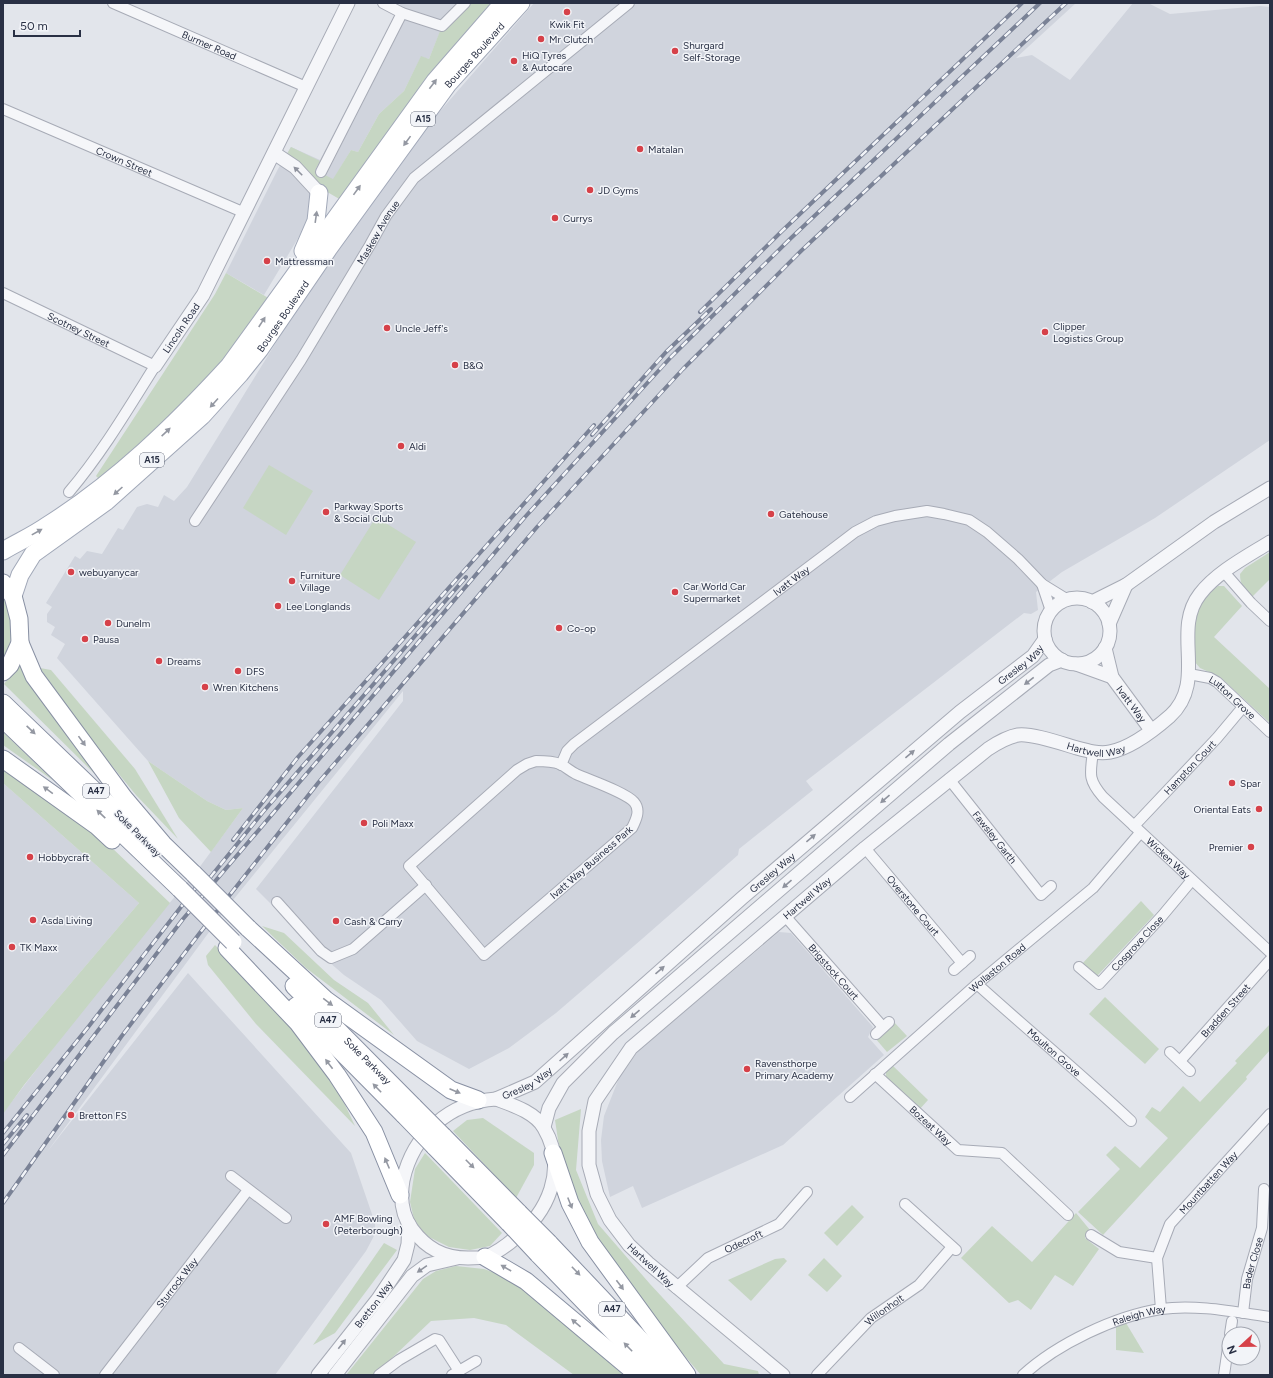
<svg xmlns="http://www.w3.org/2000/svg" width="1273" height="1378" font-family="Figtree,sans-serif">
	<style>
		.built { fill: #d0d4dd }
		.green { fill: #c6d6c3 }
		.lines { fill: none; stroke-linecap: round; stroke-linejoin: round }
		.minor-casing { stroke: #a7abb6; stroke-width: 12 }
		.tertiary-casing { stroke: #a7abb6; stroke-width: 15 }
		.primary-casing { stroke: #a1a8b8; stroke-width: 19 }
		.trunk-casing { stroke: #8890a3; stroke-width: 19 }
		.minor { stroke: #f5f6f9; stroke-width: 10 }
		.tertiary { stroke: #f5f6f9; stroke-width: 13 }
		.primary { stroke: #fff; stroke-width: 17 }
		.trunk { stroke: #fff; stroke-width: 17 }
		.rail-casing { stroke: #7a8296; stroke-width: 4 }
		.rail { stroke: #f2f4f8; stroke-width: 2.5; stroke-dasharray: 8; stroke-linecap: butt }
		.trunk-bridge-casing { stroke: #8890a3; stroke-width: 19; stroke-linecap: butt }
		.trunk-bridge { stroke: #fff; stroke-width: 17 }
		.oneway { fill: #9498a2 }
		.oneway2 { fill: #8f939e }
		.poi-dot { fill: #d64149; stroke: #f2f4f8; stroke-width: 1.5 }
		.labels { text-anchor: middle; stroke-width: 3; stroke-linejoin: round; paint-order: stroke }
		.shield { fill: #f2f4f8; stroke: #656b7a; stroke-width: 1 }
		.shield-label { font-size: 9px; font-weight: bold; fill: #293044 }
		.poi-label { font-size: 10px; fill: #293044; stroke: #f2f4f8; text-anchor: start }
		.street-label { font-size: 10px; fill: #293044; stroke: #f2f4f8 }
	</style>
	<rect width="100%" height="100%" fill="#e2e5eb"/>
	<g class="built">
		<polygon points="401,3 472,3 449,27 440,32 429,59 421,57 404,91 379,114 358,152 351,150 264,295 226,273 278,169 291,147 320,160"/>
		<polygon points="534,3 1076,3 1016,58 1032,55 1070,80 1133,3 1148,3 1170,14 1260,6 1270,7 1270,440 1155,518 1062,572 1036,592 1038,610 1031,614 1024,613 806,781 813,790 739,849 738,855 642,939 556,1013 509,1048 469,1069 417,1041 381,1000 344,975 328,961 256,889 403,701 403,691 229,905 47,1152 188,973 351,1153 375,1223 375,1234 366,1251 275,1375 3,1375 3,1113 125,955 196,872 243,808 226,810 207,801 148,761 57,658 65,644 51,635 55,627 47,622 47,614 52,607 46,603 75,556 80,559 87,551 102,554 118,528 123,530 137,507 147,504 158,507 164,495 174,501 187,487 325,263 409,147"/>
		<polygon points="3,783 139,903 3,1063"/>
		<polygon points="779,932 791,933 873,1027 868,1037 884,1055 783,1145 642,1208 633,1186 610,1197 602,1161 601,1140 604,1116 619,1078 639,1050"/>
	</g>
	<g class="green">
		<polygon points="472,3 495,3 341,200 317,186 285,157 291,147 320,161 315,170 333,179 351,150 358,152 379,114 404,91 421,56 429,59 440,31 449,27"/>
		<polygon points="226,273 270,299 246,337 228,353 196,392 155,435 134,448 100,480 96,476 215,294"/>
		<polygon points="269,465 313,491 286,535 243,508"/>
		<polygon points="376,517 416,542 379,600 340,575"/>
		<path d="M1270,552v27l-18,18c-8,-7 -12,-12 -12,-23l5,-6z"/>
		<path d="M1218,586h6l18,20 -28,31 56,52v34l-50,-46 -20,-9 -6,-7c0,-31 -4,-55 24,-75z"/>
		<path d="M3,594c12,20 12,46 0,66z"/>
		<polygon points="20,663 106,785 4,684"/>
		<polygon points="40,668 51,670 135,769 178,839 136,795 94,744"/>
		<polygon points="3,732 54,781 3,745"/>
		<polygon points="148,761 207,801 226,810 243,808 211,852 179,818"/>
		<polygon points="3,765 91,828 170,903 24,1085 3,1114 3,1063 139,903 3,783"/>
		<polygon points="1141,901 1154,915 1098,975 1093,976 1081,965"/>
		<polygon points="262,926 284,933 334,980 368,1003 394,1035 306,968"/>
		<polygon points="215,945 290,1023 339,1092 355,1126 256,1024 208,965 206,956"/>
		<polygon points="1105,997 1159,1049 1145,1064 1089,1014"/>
		<polygon points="893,1021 907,1036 887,1052 875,1038"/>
		<polygon points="1270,1024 1270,1050 1246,1077 1247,1079 1103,1235 1078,1212 1120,1169 1106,1155 1115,1146 1140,1168 1168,1138 1145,1117 1152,1107 1160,1112 1183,1086 1200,1102 1237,1063 1235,1061"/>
		<polygon points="891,1064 928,1100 918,1111 886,1078 886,1072"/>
		<polygon points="581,1109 576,1170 598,1224 650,1284 724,1364 758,1371 759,1375 701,1375 654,1320 599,1249 563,1173 555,1120"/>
		<polygon points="483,1118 534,1153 534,1165 516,1198 453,1131 467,1120"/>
		<polygon points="425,1153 502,1233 490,1246 470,1250 449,1247 425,1235 414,1219 410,1202 415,1169"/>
		<polygon points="852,1205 864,1217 837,1246 824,1233"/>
		<polygon points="1076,1213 1090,1230 1085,1238 1099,1249 1073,1286 1055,1275 1031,1310 1018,1300 1009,1303 961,1258 992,1226 1032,1262"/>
		<polygon points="384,1243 397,1250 335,1333 313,1345"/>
		<polygon points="784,1258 787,1261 751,1301 728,1280 775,1259"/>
		<polygon points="824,1258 842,1276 827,1292 808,1275"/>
		<polygon points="456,1266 484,1269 521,1282 623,1375 574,1375 506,1325 474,1318 431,1321 374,1375 346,1375 423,1279 436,1271"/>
		<polygon points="1126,1323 1144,1353 1116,1350 1116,1326"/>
	</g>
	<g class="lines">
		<defs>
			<g id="minor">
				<path id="s1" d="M113,3l193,84"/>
				<polyline points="383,3 402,13 442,26 465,3"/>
				<path id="s2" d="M3,109l242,104"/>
				<polyline points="321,172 402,13"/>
				<path id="s3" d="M3,293l152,73c-27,43 -53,87 -86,126"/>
				<path id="s4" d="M195,521l106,-161 69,-115 16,-29 28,-38 215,-175"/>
				<polyline points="1224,572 1251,603 1270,621"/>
				<polyline points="1042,584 1051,611"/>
				<path id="s5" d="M1189,674l21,4 7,4 53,50"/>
				<path id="s6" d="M1093,752c-3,22 -5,28 10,45l167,155"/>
				<path d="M536,761c8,0 16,0 24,3 6,3 10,7 16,10 13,6 49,18 58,28 7,8 2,18 -2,26l-148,127 -75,-89 108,-96 10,-6z"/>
				<path id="s7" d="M561,765l6,-14 7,-7 256,-193 25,-19 21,-11 19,-5 32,-5 17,3 25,6 18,12 31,27 24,25 26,16"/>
				<path id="s8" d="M949,779l92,116 10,-9"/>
				<path id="s9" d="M1134,826l83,-88 26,-31"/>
				<path id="s10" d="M865,848l97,115 8,-7"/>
				<polyline points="277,902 321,951 331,958 353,949 426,885"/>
				<path id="s11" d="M785,916l98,111"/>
				<path id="s12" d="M1079,967l20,17 63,-68 30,-36"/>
				<polyline points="954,970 962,963"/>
				<path id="s13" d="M977,984c51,46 104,90 154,137"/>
				<polyline points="876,1034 889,1022"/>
				<polyline points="1170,1052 1190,1071"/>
				<path id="s14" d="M1180,1061l90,-101"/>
				<path id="s15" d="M875,1074l83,76 44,3 66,62"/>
				<path id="s16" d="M850,1097l127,-113 116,-96 47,-55"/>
				<polyline points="231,1176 286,1218"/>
				<polyline points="905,1204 956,1250"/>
				<polyline points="1091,1235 1119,1252 1157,1258"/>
				<path id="s17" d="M676,1288l32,-30 71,-34 28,-32"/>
				<path id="s18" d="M1161,1309l-4,-51 13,-34 100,-110"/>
				<path id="s19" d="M1243,1313l4,-34 15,-51 2,-39"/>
				<polyline points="1230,1334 1232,1321"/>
				<polyline points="19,1348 54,1375"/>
				<path id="s20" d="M105,1375l143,-185"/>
				<polyline points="379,1375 399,1360 435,1339 439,1340 459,1371"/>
				<polyline points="452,1375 476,1361"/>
				<path id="s21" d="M817,1375l54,-57 48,-33 33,-38"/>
				<path id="s22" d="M1023,1375c34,-31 92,-59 138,-66 35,-5 74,3 109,8"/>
				<polyline points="1224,1375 1229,1341"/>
			</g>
			<g id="tertiary">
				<polyline points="274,153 295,167 319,193"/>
				<path id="s23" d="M155,366l48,-71 145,-292"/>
				<circle cx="1077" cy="631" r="33"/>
				<polyline points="1092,602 1126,585 1214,522 1270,488"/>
				<polyline points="1109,624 1126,585"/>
				<path id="s24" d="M1105,648l7,29 39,53"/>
				<polyline points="1076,664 1112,677"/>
				<path id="s25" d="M496,1099l39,-17 207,-184 218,-186 73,-56 12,-17"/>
				<path d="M496,1099c16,6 39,13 48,29 24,41 4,85 -30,111 -8,7 -18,14 -28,18 -5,1 -13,1 -18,1 -25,0 -42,-10 -56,-29 -11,-15 -12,-32 -9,-49 10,-45 46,-78 93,-81z"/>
				<polyline points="544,1127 549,1108 563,1083 613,1033 949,744 1049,665 1062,660"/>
				<path id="s26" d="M318,1375l60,-76 26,-39 4,-16 1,-20"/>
				<polyline points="335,1375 412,1276 427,1265 457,1258"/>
				<path id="s27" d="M783,1375l-135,-112 -19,-18 -19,-25 -13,-26 -8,-29v-34l6,-30 36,-53 234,-200 123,-99c9,-6 19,-12 30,-14 14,-2 45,9 59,13 11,3 22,6 33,4 21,-4 44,-22 60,-36 38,-35 1,-85 30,-122 17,-22 46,-37 70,-52"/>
			</g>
			<g id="primary">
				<polyline points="303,251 316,221 319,193"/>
				<path d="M3,551c15,-9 31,-16 45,-26 68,-43 127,-100 181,-159l206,-285 68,-78"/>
				<path id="s28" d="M13,596l7,-21 13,-21 74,-53 95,-85 38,-42 20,-25 69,-101 119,-164 73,-81"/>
			</g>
			<g id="trunk">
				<polyline points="3,583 13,596 19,619 20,643 10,665 3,672"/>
				<polyline points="20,643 34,676 124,798 163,844 194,874"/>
				<polyline points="3,703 152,846"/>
				<polyline points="3,719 180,889"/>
				<polyline points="3,759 97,826 112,840"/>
				<polyline points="248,928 326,1000 451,1090 478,1100"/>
				<polyline points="227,948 298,1023 337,1075 374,1132 400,1195"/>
				<path id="s29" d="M294,986l120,121"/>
				<polyline points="296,1006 404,1115"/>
				<polyline points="443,1136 519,1213"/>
				<polyline points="434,1146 509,1223"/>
				<polyline points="553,1153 570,1203 590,1242 687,1375"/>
				<polyline points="549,1243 674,1375"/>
				<polyline points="538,1254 655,1375"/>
				<polyline points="485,1257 526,1281 638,1375"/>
			</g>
		</defs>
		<use href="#minor" class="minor-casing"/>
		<use href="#tertiary" class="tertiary-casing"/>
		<use href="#primary" class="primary-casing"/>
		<use href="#trunk" class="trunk-casing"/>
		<use href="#minor" class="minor"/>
		<use href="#tertiary" class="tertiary"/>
		<use href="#primary" class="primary"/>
		<use href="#trunk" class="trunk"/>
		<defs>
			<g id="rail">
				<polyline points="700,312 782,231 1022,3"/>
				<polyline points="592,435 666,352 711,309"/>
				<polyline points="233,840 298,757 594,425"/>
				<polyline points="200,890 263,812 466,577"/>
				<polyline points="3,1133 89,1026 201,881"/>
				<polyline points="3,1144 27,1115"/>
				<polyline points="3,1155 183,919 525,517 671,357 790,239 1040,3"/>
				<polyline points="3,1203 121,1037 199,934 318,783 537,527 683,369 801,251 1066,3"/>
			</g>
		</defs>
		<use href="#rail" class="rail-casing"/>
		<use href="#rail" class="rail"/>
		<defs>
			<g id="trunk-bridge">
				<polyline points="194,874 248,928"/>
				<polyline points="180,889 233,942"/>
				<polyline points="414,1107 443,1136"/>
				<polyline points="404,1115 434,1146"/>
				<polyline points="519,1213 549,1243"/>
				<polyline points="509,1223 538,1254"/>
			</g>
		</defs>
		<use href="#trunk-bridge" class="trunk-bridge-casing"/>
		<use href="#trunk-bridge" class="trunk-bridge"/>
	</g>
	<defs><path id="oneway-solid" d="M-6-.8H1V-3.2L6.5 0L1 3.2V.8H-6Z"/></defs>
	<g class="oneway">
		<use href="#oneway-solid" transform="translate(433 84) rotate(-53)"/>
		<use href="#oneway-solid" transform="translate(407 141) rotate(126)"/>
		<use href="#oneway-solid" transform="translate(357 190) rotate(-54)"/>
		<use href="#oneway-solid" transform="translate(316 217) rotate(-82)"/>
		<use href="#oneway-solid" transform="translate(262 322) rotate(-57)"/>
		<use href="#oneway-solid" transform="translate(214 403) rotate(132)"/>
		<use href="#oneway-solid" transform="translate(166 432) rotate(-43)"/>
		<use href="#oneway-solid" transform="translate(118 491) rotate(138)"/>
		<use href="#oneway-solid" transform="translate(37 532) rotate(-29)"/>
		<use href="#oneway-solid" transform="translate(31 730) rotate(43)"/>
		<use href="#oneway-solid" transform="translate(82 741) rotate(54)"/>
		<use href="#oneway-solid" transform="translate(48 790) rotate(-144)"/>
		<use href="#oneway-solid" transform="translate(101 814) rotate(-136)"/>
		<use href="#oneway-solid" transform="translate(328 1002) rotate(37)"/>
		<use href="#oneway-solid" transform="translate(329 1064) rotate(-127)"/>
		<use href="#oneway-solid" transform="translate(377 1088) rotate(-134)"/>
		<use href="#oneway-solid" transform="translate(455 1091) rotate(23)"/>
		<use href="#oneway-solid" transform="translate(387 1163) rotate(-113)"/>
		<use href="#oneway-solid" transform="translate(470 1164) rotate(45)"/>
		<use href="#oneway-solid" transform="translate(570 1203) rotate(68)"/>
		<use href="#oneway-solid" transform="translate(506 1268) rotate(-150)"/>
		<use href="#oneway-solid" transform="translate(576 1271) rotate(46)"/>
		<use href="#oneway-solid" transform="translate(620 1285) rotate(53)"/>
		<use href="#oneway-solid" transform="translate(576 1323) rotate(-140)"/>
		<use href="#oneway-solid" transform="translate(628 1347) rotate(-134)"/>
	</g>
	<g class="oneway2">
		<use href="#oneway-solid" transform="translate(298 171) rotate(-135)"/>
		<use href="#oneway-solid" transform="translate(1029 681) rotate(142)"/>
		<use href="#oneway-solid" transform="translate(910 754) rotate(-40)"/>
		<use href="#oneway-solid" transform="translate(885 799) rotate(139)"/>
		<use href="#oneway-solid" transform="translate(811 838) rotate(-40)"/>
		<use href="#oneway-solid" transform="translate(787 884) rotate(139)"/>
		<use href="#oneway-solid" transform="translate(660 970) rotate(-41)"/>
		<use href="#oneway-solid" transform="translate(635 1014) rotate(139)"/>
		<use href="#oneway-solid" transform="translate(564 1057) rotate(-42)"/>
		<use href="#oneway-solid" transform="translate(422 1269) rotate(145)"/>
		<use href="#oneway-solid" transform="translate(342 1344) rotate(-52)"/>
	</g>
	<g class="poi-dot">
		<circle cx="567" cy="12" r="4"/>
		<circle cx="541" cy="39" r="4"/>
		<circle cx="675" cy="51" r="4"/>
		<circle cx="514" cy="61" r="4"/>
		<circle cx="640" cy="149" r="4"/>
		<circle cx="590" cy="190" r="4"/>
		<circle cx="555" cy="218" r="4"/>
		<circle cx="267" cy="261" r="4"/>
		<circle cx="387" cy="328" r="4"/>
		<circle cx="1045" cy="332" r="4"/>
		<circle cx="455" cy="365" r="4"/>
		<circle cx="401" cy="446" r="4"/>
		<circle cx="326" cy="512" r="4"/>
		<circle cx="771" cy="514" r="4"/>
		<circle cx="71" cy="572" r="4"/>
		<circle cx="292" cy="581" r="4"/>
		<circle cx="675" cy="592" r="4"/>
		<circle cx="278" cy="606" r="4"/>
		<circle cx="108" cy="623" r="4"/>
		<circle cx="559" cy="628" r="4"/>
		<circle cx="85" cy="639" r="4"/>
		<circle cx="159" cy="661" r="4"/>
		<circle cx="238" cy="671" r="4"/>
		<circle cx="205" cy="687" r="4"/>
		<circle cx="1232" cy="783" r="4"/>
		<circle cx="1259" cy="809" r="4"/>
		<circle cx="364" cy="823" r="4"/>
		<circle cx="1251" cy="847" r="4"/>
		<circle cx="30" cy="857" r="4"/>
		<circle cx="33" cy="920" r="4"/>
		<circle cx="336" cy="921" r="4"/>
		<circle cx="12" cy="947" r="4"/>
		<circle cx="747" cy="1069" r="4"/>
		<circle cx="71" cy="1115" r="4"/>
		<circle cx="326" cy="1224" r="4"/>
	</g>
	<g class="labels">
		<g class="shield">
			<rect x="411" y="112" width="24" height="14" rx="3"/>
			<rect x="140" y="453" width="24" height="14" rx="3"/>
			<rect x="83" y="784" width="26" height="14" rx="3"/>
			<rect x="315" y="1013" width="26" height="14" rx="3"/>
			<rect x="599" y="1302" width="26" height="14" rx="3"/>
		</g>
		<g class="shield-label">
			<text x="423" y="122">A15</text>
			<text x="152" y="463">A15</text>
			<text x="96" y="794">A47</text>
			<text x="328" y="1023">A47</text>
			<text x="612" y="1312">A47</text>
		</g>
		<g class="poi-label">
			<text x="567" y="28" text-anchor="middle">Kwik Fit</text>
			<text x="549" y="43">Mr Clutch</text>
			<text x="683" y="49">Shurgard<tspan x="683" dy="12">Self-Storage</tspan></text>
			<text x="522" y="59">HiQ Tyres<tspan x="522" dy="12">&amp; Autocare</tspan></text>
			<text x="648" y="153">Matalan</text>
			<text x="598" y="194">JD Gyms</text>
			<text x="563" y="222">Currys</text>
			<text x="275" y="265">Mattressman</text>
			<text x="1053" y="330">Clipper<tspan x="1053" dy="12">Logistics Group</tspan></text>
			<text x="395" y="332">Uncle Jeff's</text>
			<text x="463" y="369">B&amp;Q</text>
			<text x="409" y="450">Aldi</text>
			<text x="334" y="510">Parkway Sports<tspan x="334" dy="12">&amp; Social Club</tspan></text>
			<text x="779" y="518">Gatehouse</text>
			<text x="79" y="576">webuyanycar</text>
			<text x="300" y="579">Furniture<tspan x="300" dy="12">Village</tspan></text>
			<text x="683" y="590">Car World Car<tspan x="683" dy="12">Supermarket</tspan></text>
			<text x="286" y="610">Lee Longlands</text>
			<text x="116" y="627">Dunelm</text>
			<text x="567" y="632">Co-op</text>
			<text x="93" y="643">Pausa</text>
			<text x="167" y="665">Dreams</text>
			<text x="246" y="675">DFS</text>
			<text x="213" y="691">Wren Kitchens</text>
			<text x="1240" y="787">Spar</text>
			<text x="1251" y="813" text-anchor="end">Oriental Eats</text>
			<text x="372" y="827">Poli Maxx</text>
			<text x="1243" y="851" text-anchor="end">Premier</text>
			<text x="38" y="861">Hobbycraft</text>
			<text x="41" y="924">Asda Living</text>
			<text x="344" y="925">Cash &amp; Carry</text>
			<text x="20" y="951">TK Maxx</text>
			<text x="755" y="1067">Ravensthorpe<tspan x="755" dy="12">Primary Academy</tspan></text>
			<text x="79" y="1119">Bretton FS</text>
			<text x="334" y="1222">AMF Bowling<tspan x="334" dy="12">(Peterborough)</tspan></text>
		</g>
		<g class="street-label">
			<text dy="4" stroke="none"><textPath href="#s1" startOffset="105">Burmer Road</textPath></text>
			<text dy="4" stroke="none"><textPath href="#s28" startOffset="718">Bourges Boulevard</textPath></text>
			<text dy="4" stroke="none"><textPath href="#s2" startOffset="132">Crown Street</textPath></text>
			<text dy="4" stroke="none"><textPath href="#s4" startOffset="342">Maskew Avenue</textPath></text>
			<text dy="4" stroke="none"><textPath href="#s28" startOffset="394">Bourges Boulevard</textPath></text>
			<text dy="4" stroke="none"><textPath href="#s23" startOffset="46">Lincoln Road</textPath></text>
			<text dy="4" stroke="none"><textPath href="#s3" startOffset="84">Scotney Street</textPath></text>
			<text dy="4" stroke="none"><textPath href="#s7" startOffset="297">Ivatt Way</textPath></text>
			<text dy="4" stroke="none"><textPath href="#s25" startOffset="683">Gresley Way</textPath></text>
			<text dy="4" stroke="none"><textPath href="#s5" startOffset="51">Lutton Grove</textPath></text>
			<text dy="4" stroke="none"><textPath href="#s24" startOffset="63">Ivatt Way</textPath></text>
			<text dy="4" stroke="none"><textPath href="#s27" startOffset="1000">Hartwell Way</textPath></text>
			<text dy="4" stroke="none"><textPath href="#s9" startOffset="81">Hampton Court</textPath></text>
			<text transform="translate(138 833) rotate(45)" y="4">Soke Parkway</text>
			<text dy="4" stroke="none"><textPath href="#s8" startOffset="74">Fawsley Garth</textPath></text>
			<text dy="4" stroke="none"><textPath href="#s6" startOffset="138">Wicken Way</textPath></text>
			<text transform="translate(591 862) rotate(-41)" y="4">Ivatt Way Business Park</text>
			<text dy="4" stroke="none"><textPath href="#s25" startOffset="359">Gresley Way</textPath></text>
			<text dy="4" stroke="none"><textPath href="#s27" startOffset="652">Hartwell Way</textPath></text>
			<text dy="4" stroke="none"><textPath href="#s10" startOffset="75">Overstone Court</textPath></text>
			<text dy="4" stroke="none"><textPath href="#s12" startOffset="82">Cosgrove Close</textPath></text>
			<text dy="4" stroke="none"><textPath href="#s16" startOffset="196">Wollaston Road</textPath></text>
			<text dy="4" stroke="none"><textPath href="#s11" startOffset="74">Brigstock Court</textPath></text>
			<text dy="4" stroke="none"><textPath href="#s14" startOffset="68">Bradden Street</textPath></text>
			<text dy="4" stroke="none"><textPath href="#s13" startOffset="103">Moulton Grove</textPath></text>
			<text dy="4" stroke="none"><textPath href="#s29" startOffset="105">Soke Parkway</textPath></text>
			<text dy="4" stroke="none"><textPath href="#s25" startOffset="35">Gresley Way</textPath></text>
			<text dy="4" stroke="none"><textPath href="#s15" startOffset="76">Bozeat Way</textPath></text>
			<text dy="4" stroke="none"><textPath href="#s18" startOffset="144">Mountbatten Way</textPath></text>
			<text dy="4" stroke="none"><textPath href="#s17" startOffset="83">Odecroft</textPath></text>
			<text dy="4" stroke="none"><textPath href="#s19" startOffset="51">Bader Close</textPath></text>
			<text transform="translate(651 1265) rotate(43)" y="4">Hartwell Way</text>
			<text dy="4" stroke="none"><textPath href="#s20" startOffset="117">Sturrock Way</textPath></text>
			<text dy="4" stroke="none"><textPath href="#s26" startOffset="90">Bretton Way</textPath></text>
			<text dy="4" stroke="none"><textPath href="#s21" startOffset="94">Willonholt</textPath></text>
			<text dy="4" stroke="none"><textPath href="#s22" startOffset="132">Raleigh Way</textPath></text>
		</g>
	</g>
	<rect width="1273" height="1378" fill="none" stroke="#293044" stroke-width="8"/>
	<g transform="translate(1241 1346) rotate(248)"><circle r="19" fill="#f2f4f8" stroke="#a2a6b0"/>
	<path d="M0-3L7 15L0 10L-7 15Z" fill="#d64149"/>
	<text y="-6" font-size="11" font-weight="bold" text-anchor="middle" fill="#293044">N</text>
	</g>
	<path d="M14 30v6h66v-6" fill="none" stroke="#293044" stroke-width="2"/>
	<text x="20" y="30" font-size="12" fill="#293044" stroke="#f2f4f8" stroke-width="3" paint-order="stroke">50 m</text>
</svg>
